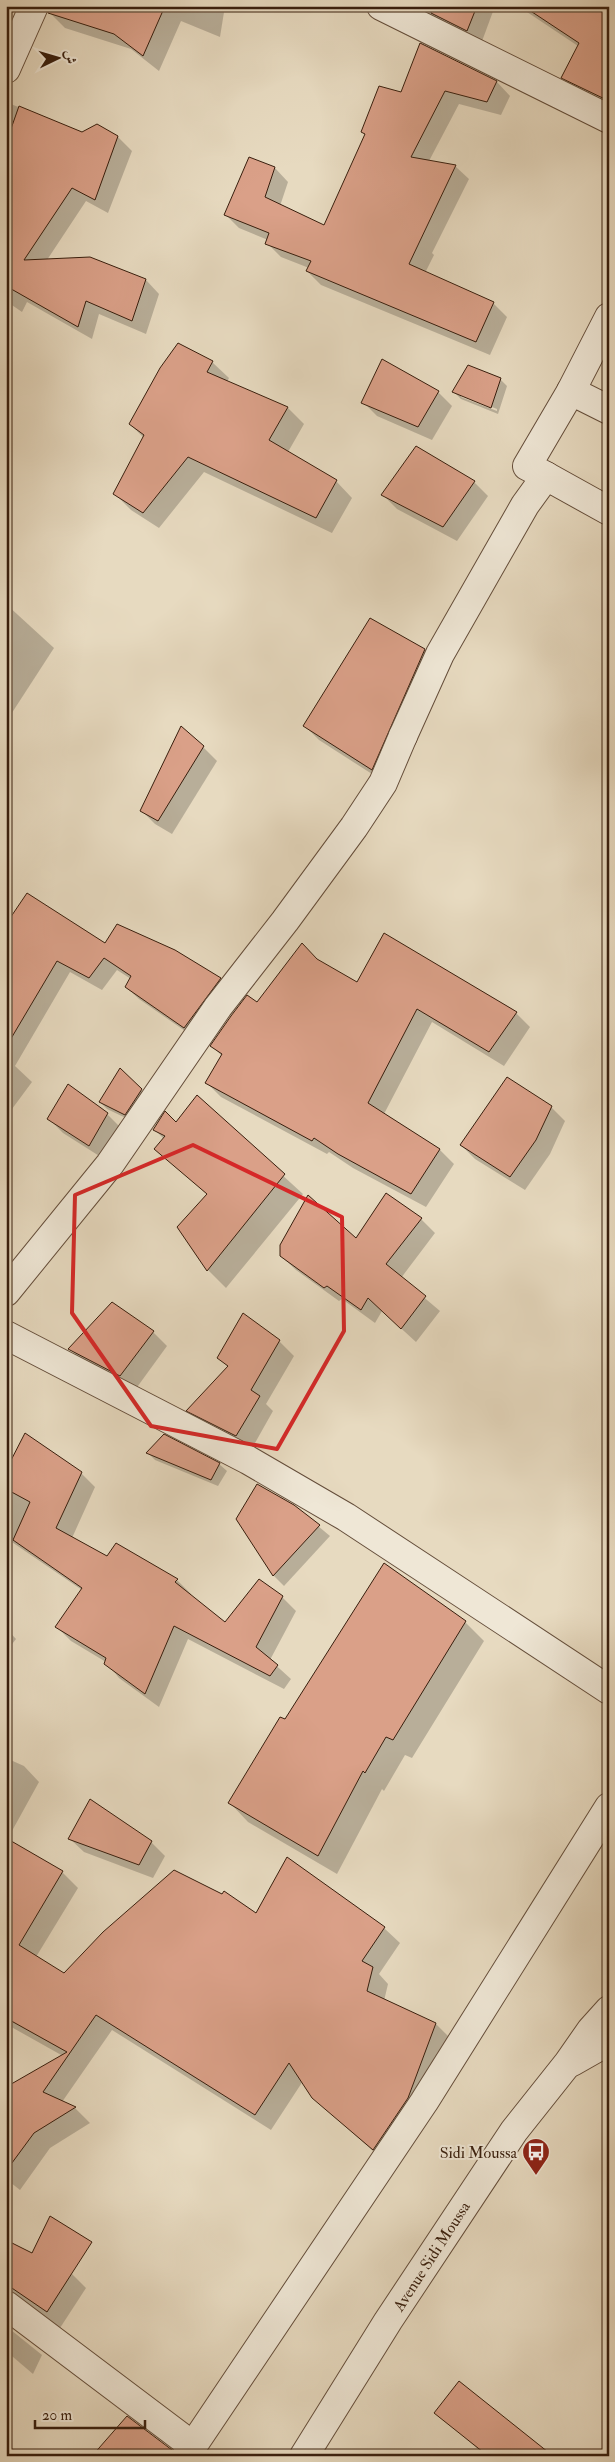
<svg xmlns="http://www.w3.org/2000/svg" width="615" height="2462" font-family="'IM FELL Double Pica',Amiri,serif">
	<style>
		.shadow { fill: #0003; fill-rule: evenodd }
		.building { fill: #daa088; stroke: #381e0d }
		.lines { fill: none; stroke-linecap: round; stroke-linejoin: round }
		.pedestrian-casing { stroke: #644d3a; stroke-width: 30 }
		.minor-casing { stroke: #644d3a; stroke-width: 30 }
		.tertiary-casing { stroke: #644d3a; stroke-width: 30 }
		.pedestrian { stroke: #efe7d6; stroke-width: 28 }
		.minor { stroke: #efe7d6; stroke-width: 28 }
		.tertiary { stroke: #efe7d6; stroke-width: 28 }
		.marked { fill: none; stroke: #d62828; stroke-width: 4; stroke-linejoin: round }
		.labels { text-anchor: middle; stroke-width: 4; stroke-linejoin: round; paint-order: stroke }
		.poi-label { font-size: 16px; fill: #381e0d; stroke: #efe7d6; text-anchor: end }
		.street-label { font-size: 16px; fill: #381e0d; stroke: #efe7d6 }
	</style>
	<rect width="100%" height="100%" fill="#e7dac0"/>
	<filter id="stains"><feTurbulence type="fractalNoise" baseFrequency=".004" numOctaves="4"/><feColorMatrix values="0 0 0 0 .2 0 0 0 0 .09 0 0 0 0 .02 0 0 0 .5 -.17"/></filter>
	<radialGradient id="worn" r=".72"><stop offset=".6" stop-color="#630" stop-opacity="0"/><stop offset="1" stop-color="#630" stop-opacity=".3"/></radialGradient>
	<g class="shadow">
		<polygon points="51,6 225,6 220,37 181,21 159,71 131,49 65,28 49,12"/>
		<polygon points="405,6 495,6 481,44"/>
		<polygon points="518,6 609,6 609,107 576,91 563,78 578,46"/>
		<polygon points="420,44 497,82 510,96 501,115 459,104 429,161 455,166 469,179 432,253 434,255 425,273 493,303 507,317 490,355 321,285 307,271 309,268 281,257 267,243 268,240 239,228 226,215 250,158 275,168 288,182 280,206 325,226 366,136 362,132 402,94"/>
		<polygon points="6,102 82,133 97,126 118,137 132,151 108,213 86,201 47,260 146,280 159,294 146,334 99,314 92,339 27,302 22,312 6,301"/>
		<polygon points="179,345 212,362 229,378 227,382 288,408 304,424 288,452 336,481 352,498 332,533 204,472 159,528 131,510 115,494 144,438 130,424"/>
		<path d="M500,379l7,7 -9,28 -37,-15 -7,-7zM461,395l36,14v2l-36,-14z"/>
		<polygon points="438,392 452,406 432,440 377,416 363,402"/>
		<polygon points="474,482 488,496 457,541 397,509 383,495"/>
		<polygon points="6,562 12,568 6,573"/>
		<polygon points="6,604 54,648 6,722"/>
		<polygon points="424,650 439,664 386,783 319,740 305,726"/>
		<polygon points="203,747 217,761 172,834 155,824 141,810"/>
		<polygon points="385,935 516,1013 530,1027 504,1066 432,1022 384,1114 440,1150 454,1164 426,1207 353,1168 329,1152 327,1154 221,1097 207,1083 222,1056 212,1046 257,1003 319,962 357,984"/>
		<polygon points="6,943 105,944 220,979 232,992 198,1040 139,999 126,987 131,979 117,970 102,990 70,972 15,1066 32,1082 12,1109 6,1107"/>
		<polygon points="121,1070 149,1098 132,1121 107,1109 100,1102"/>
		<polygon points="197,1097 303,1194 226,1288 208,1270 179,1227 208,1195 156,1149 164,1139 154,1129 176,1123"/>
		<polygon points="551,1107 565,1121 550,1154 525,1190 475,1159 461,1145"/>
		<polygon points="107,1114 121,1128 104,1159 63,1133 49,1119"/>
		<polygon points="421,1219 435,1233 401,1278 440,1311 416,1342 382,1311 375,1323 342,1299 339,1301 296,1270 281,1256 356,1240"/>
		<polygon points="243,1314 279,1341 294,1356 266,1404 273,1411 251,1450 202,1424 188,1411 228,1367 219,1358"/>
		<polygon points="153,1332 167,1346 135,1390 84,1363 70,1349"/>
		<polygon points="164,1436 219,1464 227,1471 218,1486 155,1460 148,1453"/>
		<polygon points="6,1468 81,1473 95,1487 72,1538 108,1557 117,1545 177,1580 191,1594 189,1595 225,1623 282,1597 296,1611 270,1660 291,1679 284,1689 188,1639 159,1707 119,1678 106,1662 71,1641 57,1627 82,1590 6,1538"/>
		<polygon points="294,1506 330,1536 284,1586 274,1576 237,1519"/>
		<polygon points="465,1622 484,1641 412,1758 405,1755 384,1791 382,1789 337,1874 248,1822 230,1803 286,1721"/>
		<polygon points="6,1628 16,1639 6,1652"/>
		<polygon points="6,1758 24,1766 39,1782 7,1840 62,1872 78,1888 36,1957 64,1975 256,1915 384,1928 400,1943 379,1974 388,1984 384,2001 436,2024 452,2040 389,2165 330,2113 313,2097 303,2081 271,2130 112,2030 62,2102 75,2108 90,2123 50,2148 20,2190 6,2179 6,2089 63,2056 6,2024"/>
		<polygon points="69,1838 151,1842 165,1856 153,1878 84,1852"/>
		<polygon points="6,2241 72,2274 86,2288 60,2328 6,2287"/>
		<polygon points="6,2326 42,2355 33,2374 6,2351"/>
		<polygon points="436,2413 551,2456 486,2456"/>
		<polygon points="6,2442 20,2456 6,2456"/>
	</g>
	<g class="building">
		<polygon points="49,6 165,6 143,56 114,34 48,13"/>
		<polygon points="433,6 477,6 467,31 431,13"/>
		<polygon points="523,6 609,6 609,101 561,78 579,43"/>
		<polygon points="420,43 497,81 487,102 445,91 411,157 456,165 409,264 494,302 476,342 306,271 311,261 265,244 269,233 224,215 249,157 275,167 265,197 324,225 365,134 361,132 379,86 401,92"/>
		<polygon points="19,106 82,132 97,124 118,136 95,200 72,188 24,260 90,257 146,279 132,321 86,301 78,327 6,286 6,143"/>
		<polygon points="178,343 213,361 207,372 288,407 269,440 337,480 316,518 188,457 143,513 113,494 144,435 129,424 160,368"/>
		<polygon points="382,359 439,391 418,427 361,403"/>
		<polygon points="468,365 501,378 491,408 452,392"/>
		<polygon points="416,446 475,481 443,527 381,495"/>
		<polygon points="370,618 425,649 372,770 303,726"/>
		<polygon points="181,726 204,746 158,821 140,811"/>
		<polygon points="27,893 105,943 117,924 175,950 221,978 184,1028 125,987 131,976 104,958 89,978 57,961 6,1047 6,924"/>
		<polygon points="384,933 517,1012 489,1052 417,1009 368,1103 440,1149 411,1194 338,1154 314,1138 312,1141 205,1083 222,1054 210,1046 231,1016 247,995 257,1002 302,943 317,959 357,982"/>
		<polygon points="120,1068 142,1089 125,1115 99,1102"/>
		<polygon points="507,1077 552,1106 536,1140 510,1177 460,1145"/>
		<polygon points="68,1084 108,1113 89,1146 47,1119"/>
		<polygon points="197,1095 285,1174 207,1271 177,1227 207,1194 154,1149 165,1136 153,1130 165,1111 176,1122"/>
		<polygon points="386,1193 422,1218 386,1264 426,1296 401,1329 368,1298 361,1310 327,1286 324,1288 280,1256 280,1245 308,1195 356,1238"/>
		<polygon points="112,1302 154,1331 120,1376 68,1349"/>
		<polygon points="243,1313 280,1340 251,1390 260,1396 236,1436 186,1411 228,1366 217,1358"/>
		<polygon points="25,1433 82,1472 56,1528 107,1556 116,1543 178,1579 175,1582 225,1622 259,1579 283,1596 256,1647 278,1665 270,1676 174,1626 145,1694 104,1664 106,1658 55,1627 82,1588 13,1540 30,1502 6,1489 6,1470"/>
		<polygon points="164,1434 220,1463 211,1480 146,1453"/>
		<polygon points="257,1484 294,1505 320,1525 273,1576 236,1519"/>
		<polygon points="384,1563 466,1621 393,1740 386,1737 365,1773 363,1771 318,1856 228,1803 280,1717 285,1719"/>
		<polygon points="90,1799 152,1841 139,1865 68,1839"/>
		<polygon points="6,1838 63,1871 19,1945 64,1973 103,1932 174,1870 222,1894 224,1891 256,1913 287,1857 385,1927 362,1961 373,1967 367,1991 436,2023 408,2098 373,2150 312,2098 289,2063 255,2115 96,2015 43,2092 76,2107 34,2133 6,2171 6,2087 67,2052 6,2018"/>
		<polygon points="50,2216 92,2242 47,2312 6,2284 6,2240 32,2253"/>
		<polygon points="459,2381 553,2456 488,2456 434,2413"/>
		<polygon points="127,2416 172,2450 171,2456 92,2456"/>
	</g>
	<g class="lines">
		<defs>
			<g id="pedestrian">
				<polyline points="381,6 609,119"/>
				<polyline points="6,69 34,6"/>
				<polyline points="571,391 609,410"/>
				<polyline points="546,476 527,466 571,391 609,317"/>
				<polyline points="6,1292 110,1164 218,1007 285,921 354,827 383,783 403,736"/>
				<polyline points="6,1335 248,1460 346,1517 609,1690"/>
				<polyline points="6,2305 193,2446"/>
			</g>
			<g id="minor">
				<polyline points="403,736 440,654 525,505 546,476 609,511"/>
				<polyline points="186,2456 424,2102 609,1807"/>
			</g>
			<g id="tertiary">
				<polyline points="572,2062 609,2041"/>
				<polyline points="304,2456 388,2321 514,2131 568,2063 591,2030 609,2010"/>
			</g>
		</defs>
		<use href="#pedestrian" class="pedestrian-casing"/>
		<use href="#minor" class="minor-casing"/>
		<use href="#tertiary" class="tertiary-casing"/>
		<use href="#pedestrian" class="pedestrian"/>
		<use href="#minor" class="minor"/>
		<use href="#tertiary" class="tertiary"/>
	</g>
	<path class="marked" d="M193,1145l149,72 2,114 -67,118 -126,-23 -79,-113 3,-118z"/>
	<defs>
		<symbol id="bus-pin" viewBox="-11 -11 22 30"><path d="M0 17L-7.5 6A9.5 9.5 0 1 1 7.5 6Z" fill="#8f2418" stroke="#efe7d6"/><path d="M-5-6H5V4H4V6H2V4H-2V6H-4V4H-5ZM-3.5-4V0h7V-4ZM-3.5 1.2v1.5H-2V1.2ZM2 1.2v1.5H3.5V1.2Z" fill="#fff"/></symbol>
	</defs>
	<g fill-rule="evenodd">
		<use href="#bus-pin" x="520" y="2136" width="32" height="43"/>
	</g>
	<g class="labels">
		<g class="poi-label">
			<text x="517" y="2158">Sidi Moussa</text>
		</g>
		<g class="street-label">
			<text transform="translate(431 2256) rotate(-57)" y="6">Avenue Sidi Moussa</text>
		</g>
	</g>
	<rect width="615" height="2462" fill="none" stroke="#e7dac0" stroke-width="25"/>
	<rect x="8" y="8" width="600" height="2447" fill="none" stroke="#381e0d" stroke-width="2.5"/>
	<rect x="12" y="12" width="590" height="2437" fill="none" stroke="#381e0d"/>
	<g transform="translate(58 58) rotate(85)" stroke="#efe7d6" stroke-width="4" paint-order="stroke">
	<path d="M0-4L9 19L0 12L-9 19Z" fill="#381e0d"/>
	<text y="-8" font-size="14" font-weight="bold" text-anchor="middle" fill="#381e0d">ش</text>
	</g>
	<path d="M35 2420v8h110v-8" fill="none" stroke="#381e0d" stroke-width="2.5"/>
	<text x="42" y="2420" font-size="15" fill="#381e0d" stroke="#efe7d6" stroke-width="4" paint-order="stroke">20 m</text>
	<rect width="100%" height="100%" filter="url(#stains)"/>
	<rect width="100%" height="100%" fill="url(#worn)"/>
</svg>
